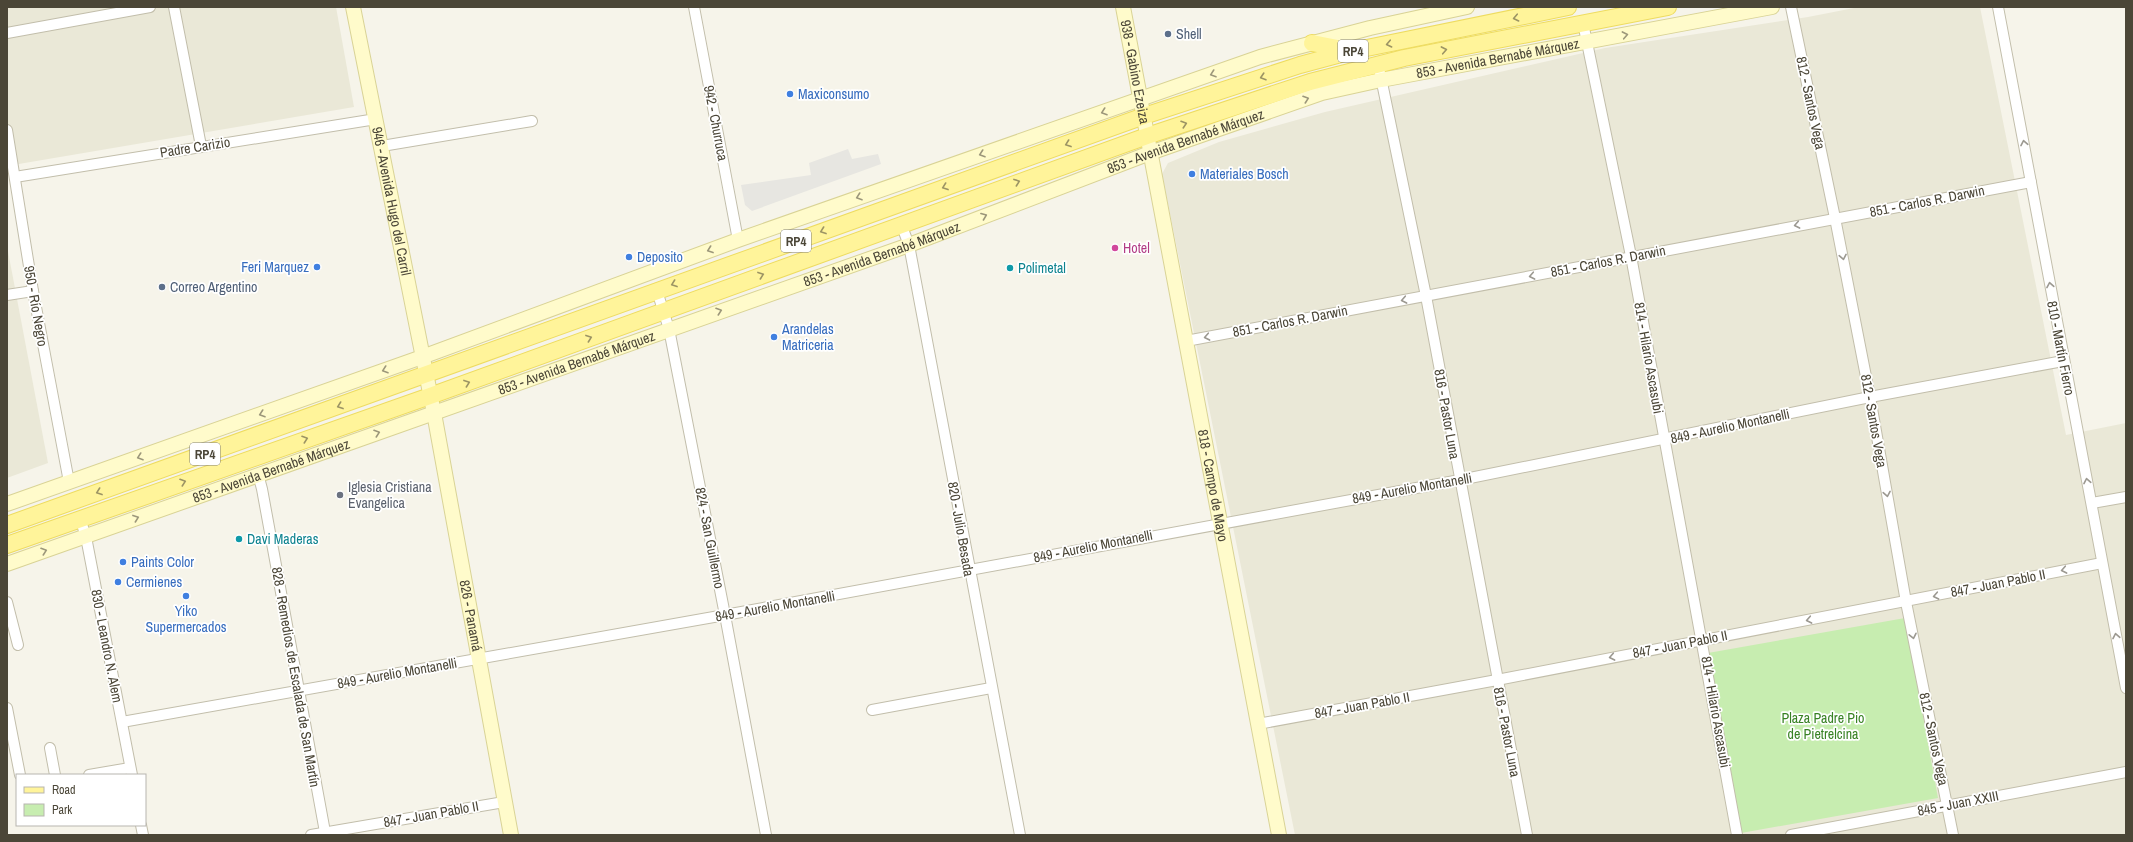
<svg xmlns="http://www.w3.org/2000/svg" width="2133" height="842" font-family="'Archivo Narrow',sans-serif">
	<style>
		.residential { fill: #eae8d7 }
		.green { fill: #c7edb0 }
		.parking { fill: #e7e6e1 }
		.lines { fill: none; stroke-linecap: round; stroke-linejoin: round }
		.street-casing { stroke: #c2beab; stroke-width: 12 }
		.secondary-casing { stroke: #d9d396; stroke-width: 16 }
		.primary-casing { stroke: #eedc60; stroke-width: 18 }
		.street { stroke: #fff; stroke-width: 10 }
		.secondary { stroke: #fffbcb; stroke-width: 14 }
		.primary { stroke: #fff49a; stroke-width: 16 }
		.oneway { stroke: #9c9464 }
		.oneway2 { stroke: #9c977a }
		.oneway3 { stroke: #9c9991 }
		.service-dot { fill: #5c6f8a; stroke: #fff; stroke-width: 1.5 }
		.shop-dot { fill: #3f7fe0; stroke: #fff; stroke-width: 1.5 }
		.hotel-dot { fill: #d1479c; stroke: #fff; stroke-width: 1.5 }
		.culture-dot { fill: #0f9aa8; stroke: #fff; stroke-width: 1.5 }
		.worship-dot { fill: #6b7280; stroke: #fff; stroke-width: 1.5 }
		.labels { text-anchor: middle; stroke-width: 3.5; stroke-linejoin: round; paint-order: stroke }
		.shield { fill: #fff; stroke: #817e73; stroke-width: 1 }
		.shield-label { font-size: 13px; font-weight: bold; fill: #4b4637 }
		.service-label { font-size: 14px; fill: #4e5e75; stroke: #fff; text-anchor: start }
		.street-label { font-size: 14px; fill: #4b4637; stroke: #fff }
		.shop-label { font-size: 14px; fill: #366cbe; stroke: #fff; text-anchor: start }
		.hotel-label { font-size: 14px; fill: #b23c85; stroke: #fff; text-anchor: start }
		.culture-label { font-size: 14px; fill: #0d838f; stroke: #fff; text-anchor: start }
		.worship-label { font-size: 14px; fill: #5b616d; stroke: #fff; text-anchor: start }
		.park-label { font-size: 14px; fill: #388224; stroke: #fff }
	</style>
	<rect width="100%" height="100%" fill="#f6f4ea"/>
	<g class="residential">
		<polygon points="7,7 336,7 354,107 7,166"/>
		<polygon points="1859,7 1980,7 2066,435 2126,423 2126,835 1295,835 1162,174 1168,163 1219,142 1325,112 1605,48 1808,17"/>
		<polygon points="7,246 48,463 7,478"/>
	</g>
	<polygon class="green" points="1905,618 1938,798 1741,833 1708,653"/>
	<polygon class="parking" points="848,149 852,159 878,154 881,164 752,211 745,205 741,185 811,175 809,163"/>
	<g class="lines">
		<defs>
			<g id="street">
				<polyline points="174,7 201,146"/>
				<polyline points="694,7 738,240"/>
				<polyline points="1791,7 1835,218 1870,397 1906,602 1953,835"/>
				<polyline points="1998,7 2126,688"/>
				<polyline points="1583,23 1631,256 1737,835"/>
				<polyline points="7,33 150,7"/>
				<polyline points="1380,73 1426,296 1527,835"/>
				<polyline points="7,130 33,291 69,482"/>
				<polyline points="382,146 532,121"/>
				<polyline points="15,177 376,119"/>
				<polyline points="901,224 909,245 1020,835"/>
				<polyline points="657,291 669,329 725,615 766,835"/>
				<polyline points="7,295 33,291"/>
				<polyline points="1186,341 2031,182"/>
				<polyline points="258,474 262,489 325,832"/>
				<polyline points="2092,503 2126,497"/>
				<polyline points="80,518 86,537 132,775"/>
				<polyline points="7,602 18,645"/>
				<polyline points="7,708 20,775"/>
				<polyline points="872,710 991,688"/>
				<polyline points="122,722 725,615 1460,480 1870,397 2063,361"/>
				<polyline points="1258,724 1497,680 2102,563"/>
				<polyline points="50,748 55,775"/>
				<polyline points="89,775 130,768"/>
				<polyline points="141,825 143,835"/>
				<polyline points="311,835 504,802"/>
				<polyline points="1791,835 2126,772"/>
			</g>
			<g id="secondary">
				<path id="s1" d="M353,7l81,406 77,422"/>
				<path id="s2" d="M1123,7l156,828"/>
				<polyline points="7,504 422,357 738,240 1260,57 1370,28 1467,7"/>
				<path id="s3" d="M7,564l902,-319 241,-92 172,-60 59,-13 391,-73"/>
			</g>
			<g id="primary">
				<polyline points="1312,43 1348,50"/>
				<polyline points="7,525 1144,116 1300,65 1352,51 1568,7"/>
				<polyline points="7,545 430,396 1147,136 1310,82 1404,58 1668,7"/>
			</g>
		</defs>
		<use href="#street" class="street-casing"/>
		<use href="#secondary" class="secondary-casing"/>
		<use href="#primary" class="primary-casing"/>
		<use href="#street" class="street"/>
		<use href="#secondary" class="secondary"/>
		<use href="#primary" class="primary"/>
	</g>
	<defs><path id="oneway-chevron" d="M-2-3.5L2.5 0L-2 3.5" fill="none" stroke-width="1.6" stroke-linecap="round" stroke-linejoin="round"/></defs>
	<g class="oneway">
		<use href="#oneway-chevron" transform="translate(1516 18) rotate(168)"/>
		<use href="#oneway-chevron" transform="translate(1389 44) rotate(168)"/>
		<use href="#oneway-chevron" transform="translate(1444 50) rotate(-11)"/>
		<use href="#oneway-chevron" transform="translate(1263 77) rotate(162)"/>
		<use href="#oneway-chevron" transform="translate(1184 124) rotate(-18)"/>
		<use href="#oneway-chevron" transform="translate(1068 144) rotate(160)"/>
		<use href="#oneway-chevron" transform="translate(1017 182) rotate(-20)"/>
		<use href="#oneway-chevron" transform="translate(945 187) rotate(160)"/>
		<use href="#oneway-chevron" transform="translate(823 231) rotate(160)"/>
		<use href="#oneway-chevron" transform="translate(761 275) rotate(-20)"/>
		<use href="#oneway-chevron" transform="translate(674 284) rotate(160)"/>
		<use href="#oneway-chevron" transform="translate(589 338) rotate(-20)"/>
		<use href="#oneway-chevron" transform="translate(467 383) rotate(-20)"/>
		<use href="#oneway-chevron" transform="translate(340 406) rotate(160)"/>
		<use href="#oneway-chevron" transform="translate(305 439) rotate(-19)"/>
		<use href="#oneway-chevron" transform="translate(183 482) rotate(-19)"/>
		<use href="#oneway-chevron" transform="translate(99 492) rotate(160)"/>
	</g>
	<g class="oneway2">
		<use href="#oneway-chevron" transform="translate(1625 35) rotate(-11)"/>
		<use href="#oneway-chevron" transform="translate(1213 74) rotate(161)"/>
		<use href="#oneway-chevron" transform="translate(1306 99) rotate(-19)"/>
		<use href="#oneway-chevron" transform="translate(1104 112) rotate(161)"/>
		<use href="#oneway-chevron" transform="translate(982 154) rotate(161)"/>
		<use href="#oneway-chevron" transform="translate(859 197) rotate(161)"/>
		<use href="#oneway-chevron" transform="translate(984 216) rotate(-21)"/>
		<use href="#oneway-chevron" transform="translate(710 250) rotate(160)"/>
		<use href="#oneway-chevron" transform="translate(719 311) rotate(-19)"/>
		<use href="#oneway-chevron" transform="translate(385 370) rotate(161)"/>
		<use href="#oneway-chevron" transform="translate(262 414) rotate(161)"/>
		<use href="#oneway-chevron" transform="translate(377 433) rotate(-19)"/>
		<use href="#oneway-chevron" transform="translate(140 457) rotate(161)"/>
		<use href="#oneway-chevron" transform="translate(136 518) rotate(-20)"/>
		<use href="#oneway-chevron" transform="translate(44 551) rotate(-19)"/>
	</g>
	<g class="oneway3">
		<use href="#oneway-chevron" transform="translate(2024 143) rotate(-101)"/>
		<use href="#oneway-chevron" transform="translate(1797 225) rotate(169)"/>
		<use href="#oneway-chevron" transform="translate(1843 257) rotate(79)"/>
		<use href="#oneway-chevron" transform="translate(1532 276) rotate(169)"/>
		<use href="#oneway-chevron" transform="translate(2050 285) rotate(-100)"/>
		<use href="#oneway-chevron" transform="translate(1404 300) rotate(169)"/>
		<use href="#oneway-chevron" transform="translate(1207 337) rotate(169)"/>
		<use href="#oneway-chevron" transform="translate(2087 481) rotate(-101)"/>
		<use href="#oneway-chevron" transform="translate(1887 494) rotate(80)"/>
		<use href="#oneway-chevron" transform="translate(2064 570) rotate(169)"/>
		<use href="#oneway-chevron" transform="translate(1936 596) rotate(169)"/>
		<use href="#oneway-chevron" transform="translate(1809 620) rotate(169)"/>
		<use href="#oneway-chevron" transform="translate(1913 636) rotate(78)"/>
		<use href="#oneway-chevron" transform="translate(2116 636) rotate(-101)"/>
		<use href="#oneway-chevron" transform="translate(1612 657) rotate(169)"/>
	</g>
	<g class="service-dot">
		<circle cx="1168" cy="34" r="4"/>
		<circle cx="162" cy="287" r="4"/>
	</g>
	<g class="shop-dot">
		<circle cx="790" cy="94" r="4"/>
		<circle cx="1192" cy="174" r="4"/>
		<circle cx="629" cy="257" r="4"/>
		<circle cx="317" cy="267" r="4"/>
		<circle cx="774" cy="337" r="4"/>
		<circle cx="123" cy="562" r="4"/>
		<circle cx="118" cy="582" r="4"/>
		<circle cx="186" cy="596" r="4"/>
	</g>
	<circle class="hotel-dot" cx="1115" cy="248" r="4"/>
	<g class="culture-dot">
		<circle cx="1010" cy="268" r="4"/>
		<circle cx="239" cy="539" r="4"/>
	</g>
	<circle class="worship-dot" cx="340" cy="495" r="4"/>
	<g class="labels">
		<g class="shield">
			<rect x="1338" y="40" width="30" height="22" rx="3"/>
			<rect x="781" y="230" width="30" height="22" rx="3"/>
			<rect x="190" y="443" width="30" height="22" rx="3"/>
		</g>
		<g class="shield-label">
			<text x="1353" y="56">RP4</text>
			<text x="796" y="246">RP4</text>
			<text x="205" y="459">RP4</text>
		</g>
		<g class="service-label">
			<text x="1176" y="39">Shell</text>
			<text x="170" y="292">Correo Argentino</text>
		</g>
		<g class="street-label">
			<text dy="5" stroke="none"><textPath href="#s3" startOffset="1576">853 - Avenida Bernabé Márquez</textPath></text>
			<text dy="5" stroke="none"><textPath href="#s2" startOffset="66">938 - Gabino Ezeiza</textPath></text>
			<text transform="translate(1811 103) rotate(78)" y="5">812 - Santos Vega</text>
			<text transform="translate(716 123) rotate(79)" y="5">942 - Churruca</text>
			<text dy="5" stroke="none"><textPath href="#s3" startOffset="1252">853 - Avenida Bernabé Márquez</textPath></text>
			<text transform="translate(195 147) rotate(-9)" y="5">Padre Carizio</text>
			<text transform="translate(1927 201) rotate(-11)" y="5">851 - Carlos R. Darwin</text>
			<text dy="5" stroke="none"><textPath href="#s1" startOffset="198">946 - Avenida Hugo del Carril</textPath></text>
			<text dy="5" stroke="none"><textPath href="#s3" startOffset="928">853 - Avenida Bernabé Márquez</textPath></text>
			<text transform="translate(1608 261) rotate(-11)" y="5">851 - Carlos R. Darwin</text>
			<text transform="translate(36 306) rotate(80)" y="5">950 - Río Negro</text>
			<text transform="translate(1290 321) rotate(-11)" y="5">851 - Carlos R. Darwin</text>
			<text transform="translate(2061 348) rotate(79)" y="5">810 - Martín Fierro</text>
			<text transform="translate(1649 358) rotate(80)" y="5">814 - Hilario Ascasubi</text>
			<text dy="5" stroke="none"><textPath href="#s3" startOffset="604">853 - Avenida Bernabé Márquez</textPath></text>
			<text transform="translate(1447 414) rotate(80)" y="5">816 - Pastor Luna</text>
			<text transform="translate(1874 421) rotate(80)" y="5">812 - Santos Vega</text>
			<text transform="translate(1730 426) rotate(-12)" y="5">849 - Aurelio Montanelli</text>
			<text dy="5" stroke="none"><textPath href="#s3" startOffset="280">853 - Avenida Bernabé Márquez</textPath></text>
			<text dy="5" stroke="none"><textPath href="#s2" startOffset="487">818 - Campo de Mayo</textPath></text>
			<text transform="translate(1412 488) rotate(-10)" y="5">849 - Aurelio Montanelli</text>
			<text transform="translate(961 529) rotate(80)" y="5">820 - Julio Besada</text>
			<text transform="translate(710 538) rotate(79)" y="5">824 - San Guillermo</text>
			<text transform="translate(1093 546) rotate(-11)" y="5">849 - Aurelio Montanelli</text>
			<text transform="translate(1998 583) rotate(-11)" y="5">847 - Juan Pablo II</text>
			<text transform="translate(775 606) rotate(-10)" y="5">849 - Aurelio Montanelli</text>
			<text dy="5" stroke="none"><textPath href="#s1" startOffset="620">826 - Panamá</textPath></text>
			<text transform="translate(1680 644) rotate(-11)" y="5">847 - Juan Pablo II</text>
			<text transform="translate(107 646) rotate(79)" y="5">830 - Leandro N. Alem</text>
			<text transform="translate(397 673) rotate(-10)" y="5">849 - Aurelio Montanelli</text>
			<text transform="translate(296 677) rotate(80)" y="5">828 - Remedios de Escalada de San Martín</text>
			<text transform="translate(1362 705) rotate(-10)" y="5">847 - Juan Pablo II</text>
			<text transform="translate(1716 712) rotate(80)" y="5">814 - Hilario Ascasubi</text>
			<text transform="translate(1507 732) rotate(79)" y="5">816 - Pastor Luna</text>
			<text transform="translate(1934 739) rotate(78)" y="5">812 - Santos Vega</text>
			<text transform="translate(1958 803) rotate(-11)" y="5">845 - Juan XXIII</text>
			<text transform="translate(431 814) rotate(-10)" y="5">847 - Juan Pablo II</text>
		</g>
		<g class="shop-label">
			<text x="798" y="99">Maxiconsumo</text>
			<text x="1200" y="179">Materiales Bosch</text>
			<text x="637" y="262">Deposito</text>
			<text x="309" y="272" text-anchor="end">Feri Marquez</text>
			<text x="782" y="334">Arandelas<tspan x="782" dy="16">Matriceria</tspan></text>
			<text x="131" y="567">Paints Color</text>
			<text x="126" y="587">Cermienes</text>
			<text x="186" y="616" text-anchor="middle">Yiko<tspan x="186" dy="16">Supermercados</tspan></text>
		</g>
		<g class="hotel-label">
			<text x="1123" y="253">Hotel</text>
		</g>
		<g class="culture-label">
			<text x="1018" y="273">Polimetal</text>
			<text x="247" y="544">Davi Maderas</text>
		</g>
		<g class="worship-label">
			<text x="348" y="492">Iglesia Cristiana<tspan x="348" dy="16">Evangelica</tspan></text>
		</g>
		<g class="park-label">
			<text x="1823" y="723">Plaza Padre Pio<tspan x="1823" dy="16">de Pietrelcina</tspan></text>
		</g>
	</g>
	<rect width="2133" height="842" fill="none" stroke="#4b4637" stroke-width="16"/>
	<rect x="16" y="774" width="130" height="52" fill="#ffffff" stroke="#b7b5af"/>
	<rect x="24" y="787" width="20" height="6" fill="#fff49a" stroke="#b7b5af"/>
	<text x="52" y="794" font-size="12" fill="#4b4637">Road</text>
	<rect x="24" y="804" width="20" height="12" fill="#c7edb0" stroke="#b7b5af"/>
	<text x="52" y="814" font-size="12" fill="#4b4637">Park</text>
</svg>
